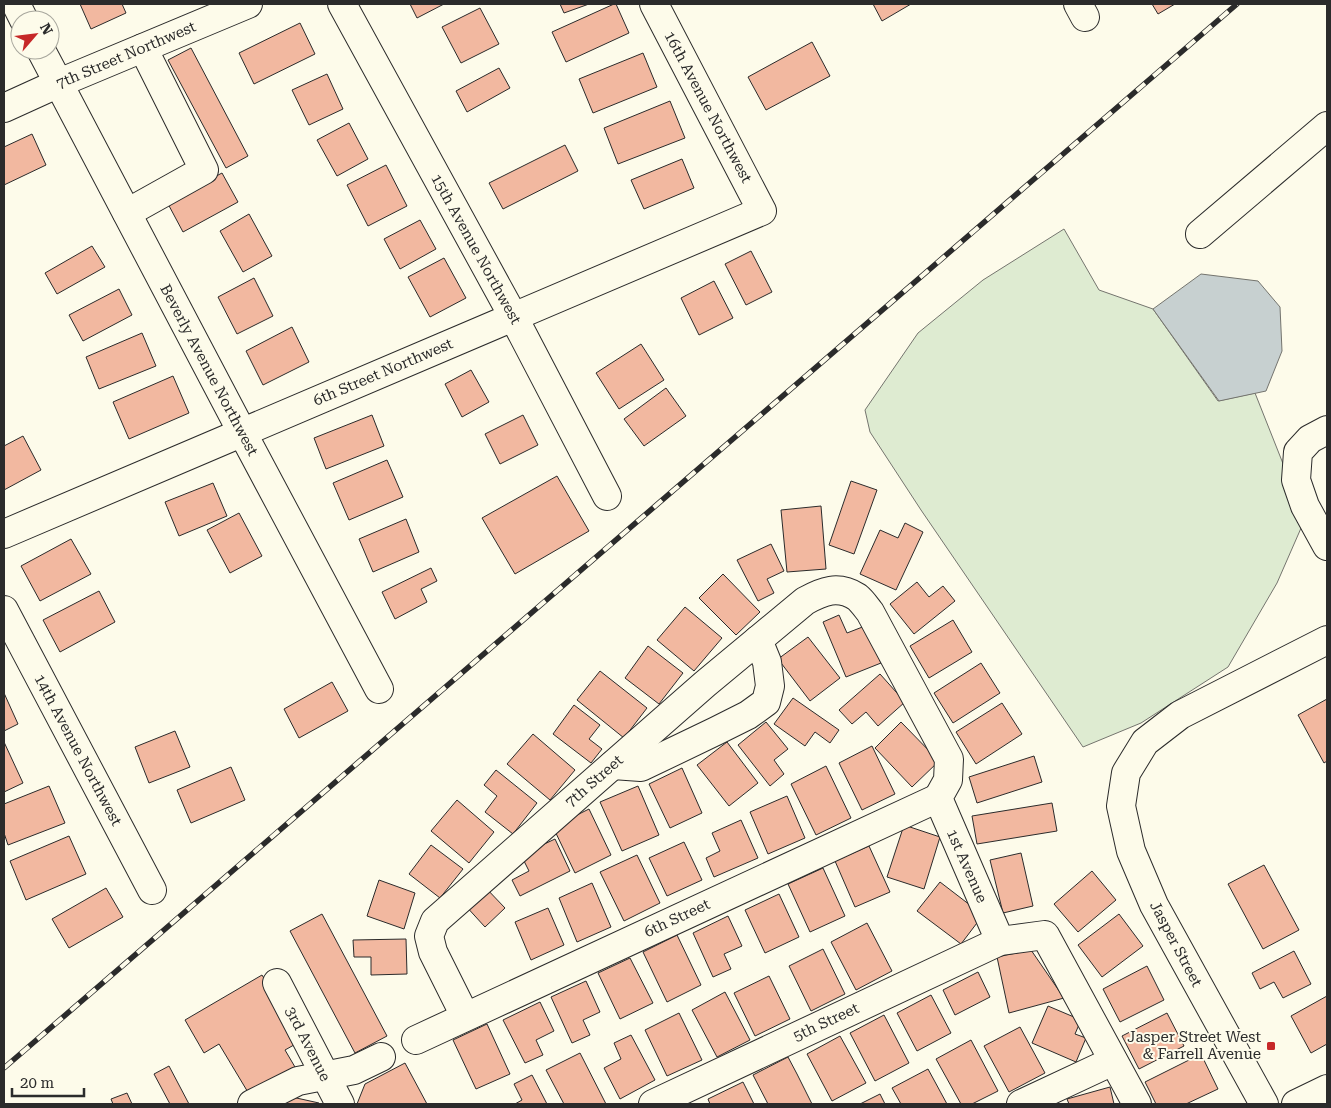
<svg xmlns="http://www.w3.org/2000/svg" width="1331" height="1108" font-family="'Roboto Serif',serif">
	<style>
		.green { fill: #deebd1; stroke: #74746e }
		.water { fill: #c7d0d0; stroke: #74746e }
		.building { fill: #f2b8a0; stroke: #2b2b2b }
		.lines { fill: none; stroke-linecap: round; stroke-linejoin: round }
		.minor-casing { stroke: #2b2b2b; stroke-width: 30 }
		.minor { stroke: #fdfbea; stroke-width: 28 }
		.rail-casing { stroke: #2b2b2b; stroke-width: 5.5 }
		.rail { stroke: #fdfbea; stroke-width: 4; stroke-dasharray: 11; stroke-linecap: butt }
		.poi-dot { fill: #c62828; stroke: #fdfbea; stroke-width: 2 }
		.labels { text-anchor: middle; stroke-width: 4; stroke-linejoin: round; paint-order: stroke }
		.street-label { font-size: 15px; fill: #2b2b2b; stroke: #fdfbea }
		.poi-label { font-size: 15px; fill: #2b2b2b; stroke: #fdfbea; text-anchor: end }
	</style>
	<rect width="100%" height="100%" fill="#fdfbea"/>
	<polygon class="green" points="1064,229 1099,290 1153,309 1218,401 1255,393 1305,519 1277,583 1228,667 1141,723 1083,747 921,510 870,432 865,410 918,333 983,280"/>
	<polygon class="water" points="1201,274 1258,281 1280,307 1282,351 1266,391 1219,401 1153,309"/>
	<g class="building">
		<polygon points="80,4 122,4 126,13 91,29"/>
		<polygon points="410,4 444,4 417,18"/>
		<polygon points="560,4 589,4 564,13"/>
		<polygon points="614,4 616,4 629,33 566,62 552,32"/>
		<polygon points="873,4 911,4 882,21"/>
		<polygon points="1152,4 1175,4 1158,14"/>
		<polygon points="480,8 499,44 461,63 442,27"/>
		<polygon points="300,23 315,54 254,84 239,53"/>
		<polygon points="812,42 830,76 766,110 748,77"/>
		<polygon points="191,48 248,156 226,168 168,60"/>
		<polygon points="643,53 657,87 593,113 579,79"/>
		<polygon points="499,68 510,88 467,112 456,91"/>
		<polygon points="327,74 343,109 309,125 292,90"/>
		<polygon points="670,101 685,138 618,164 604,128"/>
		<polygon points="349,123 368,159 337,176 317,140"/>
		<polygon points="32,134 46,165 4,185 4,147"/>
		<polygon points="565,145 578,171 503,209 489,183"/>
		<polygon points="682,159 694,188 644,209 631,180"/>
		<polygon points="386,165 407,206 368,226 347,185"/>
		<polygon points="222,173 238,202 183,232 167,202"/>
		<polygon points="249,214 272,256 243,272 220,231"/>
		<polygon points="420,220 436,249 400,269 384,239"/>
		<polygon points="92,246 105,267 57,294 45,273"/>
		<polygon points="751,251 772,292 746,305 725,264"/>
		<polygon points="444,258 466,298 430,317 408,277"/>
		<polygon points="254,278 273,316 237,334 218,297"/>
		<polygon points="714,281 733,318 699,335 681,298"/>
		<polygon points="119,289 132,315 83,341 69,315"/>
		<polygon points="292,327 309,362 263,385 246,351"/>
		<polygon points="142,333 156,366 99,389 86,357"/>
		<polygon points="641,344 664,380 619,409 596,373"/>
		<polygon points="471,370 489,402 462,417 445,384"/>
		<polygon points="173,376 189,413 129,439 113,402"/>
		<polygon points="666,388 686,416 644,446 624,419"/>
		<polygon points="372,415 384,446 326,469 314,438"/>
		<polygon points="523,415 538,445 500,464 485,434"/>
		<polygon points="23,436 41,470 4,490 4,446"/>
		<polygon points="387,460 403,497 349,520 333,483"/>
		<polygon points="557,476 589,531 515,574 482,518"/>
		<polygon points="851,481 877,490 854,554 829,545"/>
		<polygon points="213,483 227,516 179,536 165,502"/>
		<polygon points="821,506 826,569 787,572 781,510"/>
		<polygon points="239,513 262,556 230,573 207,530"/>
		<polygon points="406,519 419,552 373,572 359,539"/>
		<polygon points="905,523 923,532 896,590 860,574 880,530 898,538"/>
		<polygon points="71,539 91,574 40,601 21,566"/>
		<polygon points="771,544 784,571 767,579 774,593 758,601 737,560"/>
		<polygon points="431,568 437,581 421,589 427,602 395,619 382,592"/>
		<polygon points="723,574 760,612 736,635 699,598"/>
		<polygon points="917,582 929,597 943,586 955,601 914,634 890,604"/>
		<polygon points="99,591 115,622 60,652 43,620"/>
		<polygon points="685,607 722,638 694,671 657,640"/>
		<polygon points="839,615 847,633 865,626 881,663 846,677 823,622"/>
		<polygon points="953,620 972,652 929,678 910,646"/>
		<polygon points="808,637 840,678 810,701 778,659"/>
		<polygon points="648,646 683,673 659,704 625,678"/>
		<polygon points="981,663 1000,693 953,723 934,693"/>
		<polygon points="600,671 647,708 624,738 577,700"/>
		<polygon points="880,674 905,702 878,726 866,712 852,724 839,710"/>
		<polygon points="332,682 348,711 299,738 284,709"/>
		<polygon points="4,693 18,724 4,731"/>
		<polygon points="793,698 839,730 830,743 815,732 805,746 774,724"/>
		<polygon points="1327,699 1327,761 1324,763 1298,715"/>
		<polygon points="1002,703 1022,734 976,764 956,732"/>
		<polygon points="574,705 600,725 589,739 602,749 591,763 553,734"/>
		<polygon points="766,722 788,749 774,760 784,774 770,786 738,745"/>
		<polygon points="901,722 939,761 912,787 875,748"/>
		<polygon points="175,731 190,767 149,783 135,747"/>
		<polygon points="533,734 575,770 550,800 507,764"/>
		<polygon points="4,742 23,783 4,792"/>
		<polygon points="727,742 758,783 729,806 697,765"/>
		<polygon points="872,746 895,794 862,810 839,763"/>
		<polygon points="1034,756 1042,782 977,803 969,777"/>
		<polygon points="826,766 851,818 816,835 791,784"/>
		<polygon points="231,767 245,800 191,823 177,790"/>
		<polygon points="682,768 702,813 670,828 649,784"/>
		<polygon points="496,770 537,803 513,834 485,812 497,796 484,785"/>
		<polygon points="49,786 65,823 8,845 4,833 4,804"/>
		<polygon points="638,786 659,835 622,851 600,802"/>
		<polygon points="787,796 805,838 768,854 750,812"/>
		<polygon points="457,800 494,832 469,863 431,831"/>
		<polygon points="1052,803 1057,831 977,844 972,816"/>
		<polygon points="589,809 611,855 575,873 553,827"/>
		<polygon points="741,820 758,858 714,877 706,858 720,851 712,833"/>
		<polygon points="904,825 940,837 924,889 887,877"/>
		<polygon points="69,836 86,874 26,900 10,861"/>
		<polygon points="555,839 570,871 520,896 512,880 529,871 521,855"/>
		<polygon points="684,842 702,880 667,896 649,858"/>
		<polygon points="431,845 463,869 440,898 409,874"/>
		<polygon points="869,846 890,892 855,907 835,861"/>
		<polygon points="1021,853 1033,906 1003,913 990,860"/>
		<polygon points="637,855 660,903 624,921 600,872"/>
		<polygon points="1264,865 1299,930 1263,949 1228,884"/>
		<polygon points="823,868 845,916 810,932 788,884"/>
		<polygon points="1092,871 1116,900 1078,932 1054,904"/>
		<polygon points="379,880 415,893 404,929 367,916"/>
		<polygon points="940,882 983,915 961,944 917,911"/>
		<polygon points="592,883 611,927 577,942 559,898"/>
		<polygon points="484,886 505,908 485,927 464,904"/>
		<polygon points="106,888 123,917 69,948 52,919"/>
		<polygon points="779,894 799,937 765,953 745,910"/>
		<polygon points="548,908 564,945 531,960 515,922"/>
		<polygon points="322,914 387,1036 355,1053 290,931"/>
		<polygon points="1119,914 1143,946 1102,977 1078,945"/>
		<polygon points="728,916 742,946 724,954 731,969 713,977 693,933"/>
		<polygon points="867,923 892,971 856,990 831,942"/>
		<polygon points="677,935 701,985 667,1002 643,952"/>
		<polygon points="406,939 407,974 371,975 371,957 354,957 353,940"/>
		<polygon points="823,949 845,994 811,1011 789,966"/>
		<polygon points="1031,950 1064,998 1009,1013 997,957"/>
		<polygon points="1294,951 1311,984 1283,998 1274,982 1260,989 1252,973"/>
		<polygon points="630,958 653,1003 620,1019 598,973"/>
		<polygon points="1147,966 1164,1000 1120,1022 1103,989"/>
		<polygon points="978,972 990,997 955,1015 943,990"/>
		<polygon points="262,975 301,1041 285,1050 295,1067 249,1094 219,1044 204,1053 185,1020"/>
		<polygon points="769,976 790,1019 755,1036 734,993"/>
		<polygon points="586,981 600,1012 583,1020 590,1035 572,1043 551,997"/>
		<polygon points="725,992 750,1040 717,1057 692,1010"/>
		<polygon points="931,995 951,1033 917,1051 897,1013"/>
		<polygon points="1327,996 1327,1044 1311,1053 1291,1016"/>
		<polygon points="540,1002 554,1031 536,1040 543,1055 525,1063 503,1020"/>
		<polygon points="1048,1006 1081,1020 1075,1034 1086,1038 1076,1062 1032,1043"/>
		<polygon points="679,1013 702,1060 667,1076 645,1030"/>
		<polygon points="1167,1013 1184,1046 1139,1069 1122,1036"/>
		<polygon points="884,1015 909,1063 875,1081 850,1033"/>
		<polygon points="487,1024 510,1074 476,1089 453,1040"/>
		<polygon points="1020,1027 1045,1073 1009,1092 984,1046"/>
		<polygon points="631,1035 655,1080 620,1099 604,1068 621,1059 614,1043"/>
		<polygon points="840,1036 866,1083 832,1101 807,1054"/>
		<polygon points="971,1040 998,1091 972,1104 961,1104 936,1059"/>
		<polygon points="580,1053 606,1104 564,1104 546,1070"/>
		<polygon points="1201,1054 1218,1089 1186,1104 1156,1104 1145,1082"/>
		<polygon points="788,1057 797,1074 812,1104 768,1104 753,1075"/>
		<polygon points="405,1063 427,1104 357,1104 365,1084"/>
		<polygon points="169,1066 189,1104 170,1104 154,1074"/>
		<polygon points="928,1069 947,1104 901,1104 892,1088"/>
		<polygon points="532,1075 547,1104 515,1104 522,1100 514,1084"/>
		<polygon points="743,1082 754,1104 710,1104 708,1099"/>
		<polygon points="1110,1087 1114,1104 1069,1104 1067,1099"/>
		<polygon points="127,1093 132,1104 113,1104 111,1099"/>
		<polygon points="880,1094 885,1104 860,1104"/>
		<polygon points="292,1097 319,1103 320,1104 278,1104"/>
	</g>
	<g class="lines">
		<defs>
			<g id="minor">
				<polyline points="16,4 24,20"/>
				<polyline points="342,4 513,316 607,496"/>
				<polyline points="1078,4 1085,17"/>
				<polyline points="41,50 242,432 379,689"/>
				<polyline points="4,108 59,83 248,4"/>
				<polyline points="127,213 204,170 143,48"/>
				<polyline points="1200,234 1327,126"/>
				<polyline points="1327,430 1310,439 1298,452 1296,480 1305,506 1327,546"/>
				<polyline points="4,534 762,211 654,4"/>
				<polyline points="4,610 152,890"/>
				<polyline points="613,765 641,767 716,731 748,715 766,702 770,686 767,662 758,640"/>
				<polyline points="277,983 340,1104"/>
				<path d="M465,1016l-32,-64 -4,-16 6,-15 270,-237 100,-83c18,-10 33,-16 52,-4 5,4 9,10 13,15l79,147 -1,21 -10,18 62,143"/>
				<polyline points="416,1040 938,798"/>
				<polyline points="252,1104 298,1081 354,1070 381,1057"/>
				<polyline points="653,1104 1000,941 1045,935 1137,1104"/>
				<polyline points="1021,1104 1113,1061"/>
				<polyline points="1264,1104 1154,905 1131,851 1121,806 1126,773 1145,742 1180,715 1327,640"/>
				<polyline points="1296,1104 1327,1089"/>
			</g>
		</defs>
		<use href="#minor" class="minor-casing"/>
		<use href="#minor" class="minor"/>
		<defs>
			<polyline id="rail" points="4,1068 1237,4"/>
		</defs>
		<use href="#rail" class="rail-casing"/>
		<use href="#rail" class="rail"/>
	</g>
	<rect class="poi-dot" x="1266" y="1041" width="10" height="10" rx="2.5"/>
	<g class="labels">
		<g class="street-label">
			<text transform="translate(126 55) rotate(-23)" y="5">7th Street Northwest</text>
			<text transform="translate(708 107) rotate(62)" y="5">16th Avenue Northwest</text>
			<text transform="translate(476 249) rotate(61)" y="5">15th Avenue Northwest</text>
			<text transform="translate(209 370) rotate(62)" y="5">Beverly Avenue Northwest</text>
			<text transform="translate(383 372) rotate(-23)" y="5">6th Street Northwest</text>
			<text transform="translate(78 750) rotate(62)" y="5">14th Avenue Northwest</text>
			<text transform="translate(594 781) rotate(-41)" y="5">7th Street</text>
			<text transform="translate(967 866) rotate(66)" y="5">1st Avenue</text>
			<text transform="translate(677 918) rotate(-25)" y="5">6th Street</text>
			<text transform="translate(1176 944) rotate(62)" y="5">Jasper Street</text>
			<text transform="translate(826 1022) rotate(-25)" y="5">5th Street</text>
			<text transform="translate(308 1044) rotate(63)" y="5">3rd Avenue</text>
		</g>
		<g class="poi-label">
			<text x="1261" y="1042">Jasper Street West<tspan x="1261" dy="17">&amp; Farrell Avenue</tspan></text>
		</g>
	</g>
	<rect width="1331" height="1108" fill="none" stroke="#2b2b2b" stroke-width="10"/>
	<g transform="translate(35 35) rotate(62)"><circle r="24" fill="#fdfbea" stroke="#a9a89e"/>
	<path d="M0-4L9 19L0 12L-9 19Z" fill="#c62828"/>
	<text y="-8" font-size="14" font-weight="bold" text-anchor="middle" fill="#2b2b2b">N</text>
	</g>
	<path d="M12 1088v8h72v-8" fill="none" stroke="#2b2b2b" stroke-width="2.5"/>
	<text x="20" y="1088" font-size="15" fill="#2b2b2b" stroke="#fdfbea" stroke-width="4" paint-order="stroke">20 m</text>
</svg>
